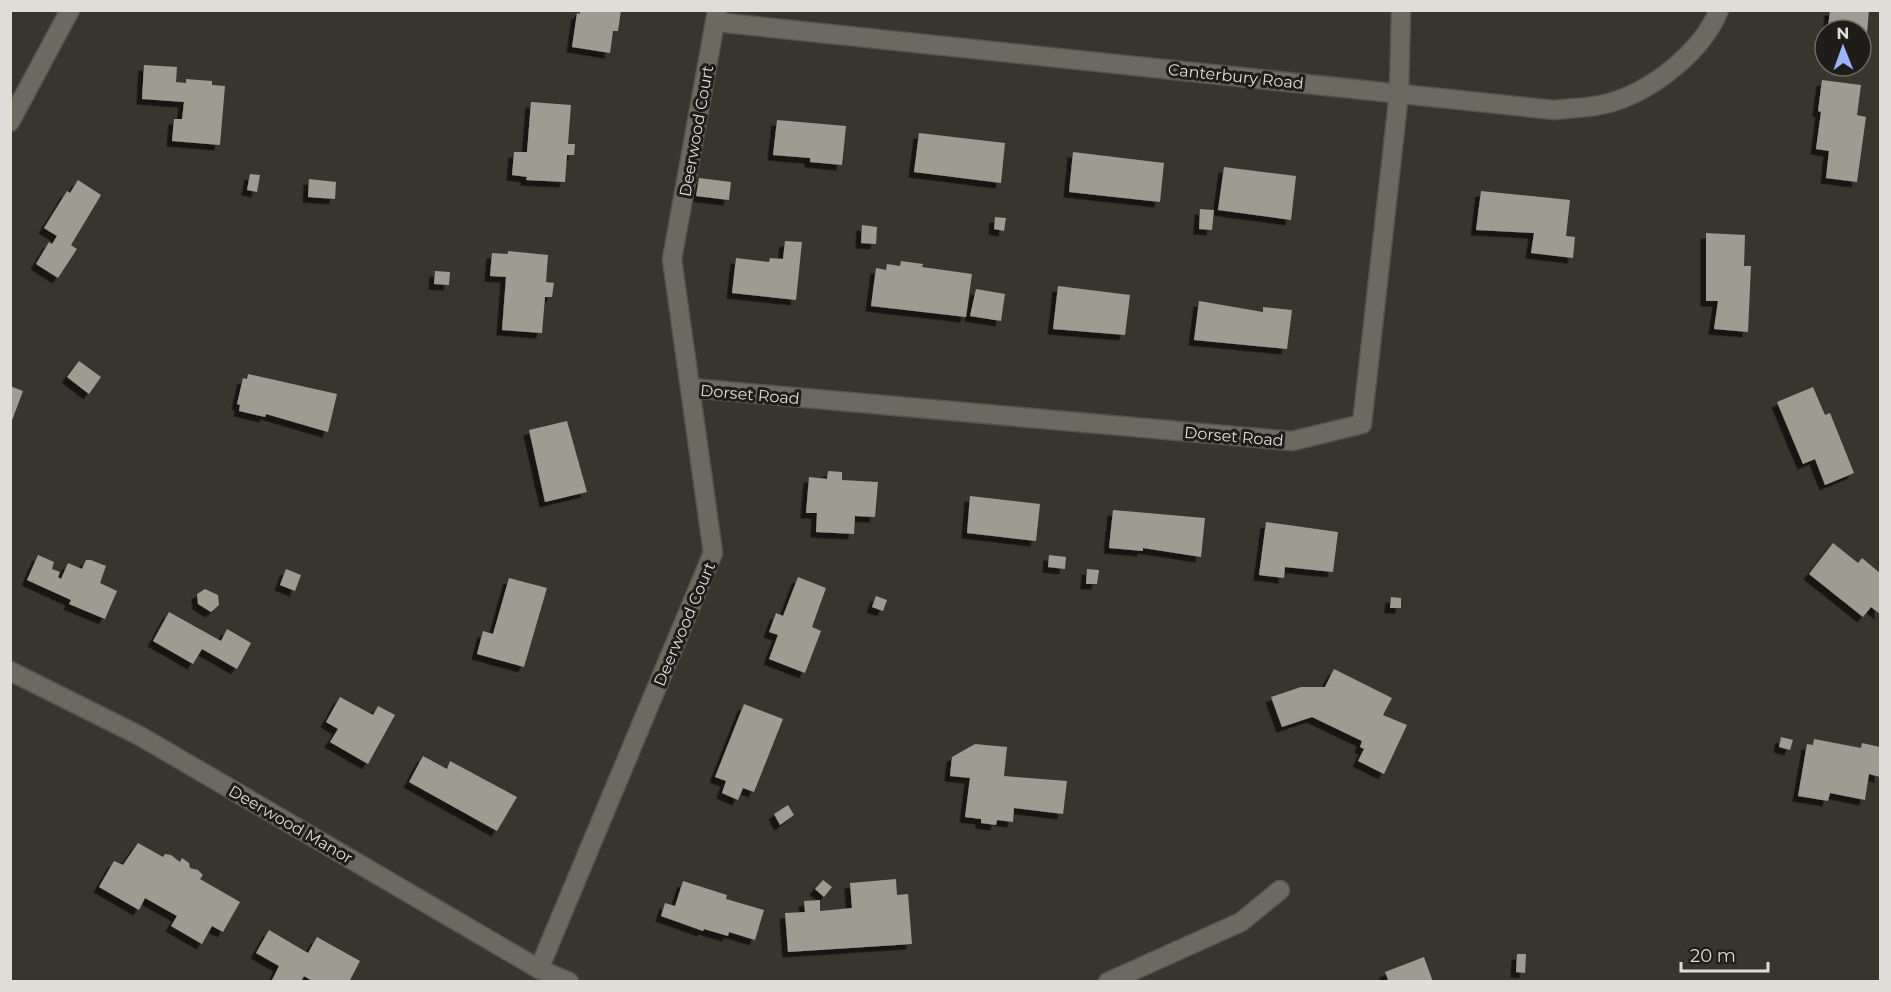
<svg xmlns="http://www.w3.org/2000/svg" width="1891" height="992" font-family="Montserrat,sans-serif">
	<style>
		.building { fill: #9e9b91; filter: url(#shadow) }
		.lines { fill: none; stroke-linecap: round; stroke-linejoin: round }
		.street-casing { stroke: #55534c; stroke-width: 21 }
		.secondary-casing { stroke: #55534c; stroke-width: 21 }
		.street { stroke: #6c6a60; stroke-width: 18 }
		.secondary { stroke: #6c6a60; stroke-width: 18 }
		.labels { text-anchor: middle; stroke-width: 6; stroke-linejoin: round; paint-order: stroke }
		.street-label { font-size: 16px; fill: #dfddd8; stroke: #1e1d19 }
	</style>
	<defs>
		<filter id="shadow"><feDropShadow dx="-5.5" dy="5.5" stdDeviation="0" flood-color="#0009"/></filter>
	</defs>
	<rect width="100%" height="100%" fill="#37352d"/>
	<g class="building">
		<polygon points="580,10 621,10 618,31 613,31 610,53 572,47 577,13 580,14"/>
		<polygon points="1830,10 1869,10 1867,34 1861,33 1861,30 1828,28"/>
		<polygon points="144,65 177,67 176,82 186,83 186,79 212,81 212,85 225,86 220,145 172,141 174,119 182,119 184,102 142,99"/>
		<polygon points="1822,80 1861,85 1857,115 1866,117 1857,182 1826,178 1829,151 1816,149 1821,112 1818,111"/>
		<polygon points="531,102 571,105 568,144 575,144 574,155 567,155 565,182 526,180 527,177 512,175 514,152 527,152"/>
		<polygon points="777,120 846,126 842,165 810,162 810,158 773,155"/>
		<polygon points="919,133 1005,143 1001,183 914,172"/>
		<polygon points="1073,152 1164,163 1160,202 1069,192"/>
		<polygon points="1224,167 1296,176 1291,220 1218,210"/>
		<polygon points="250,174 260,175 257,192 247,190"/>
		<polygon points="699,178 731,182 729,200 696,196"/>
		<polygon points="309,179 336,182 335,199 308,197"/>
		<polygon points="78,180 101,195 71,245 77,249 58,278 36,264 49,242 52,244 57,236 44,228 67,191 70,193"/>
		<polygon points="1481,191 1570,200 1566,236 1575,237 1573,258 1531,253 1534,233 1476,230"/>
		<polygon points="1200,209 1214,210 1212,230 1199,229"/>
		<polygon points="995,217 1006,218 1004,231 994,229"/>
		<polygon points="862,225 877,227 876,244 861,243"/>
		<polygon points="1706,233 1745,235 1744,266 1751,266 1748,332 1714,329 1718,301 1706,301"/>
		<polygon points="785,241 802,242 796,300 732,293 736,258 769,262 770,258 783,259"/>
		<polygon points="508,251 548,255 546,282 554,283 552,297 545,297 542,333 502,330 506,277 490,276 492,253 508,254"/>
		<polygon points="901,261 923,264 922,267 972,274 966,317 871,306 876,268 886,270 887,264 900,266"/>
		<polygon points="435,271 450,272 449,285 434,284"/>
		<polygon points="1058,286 1130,295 1125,335 1053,329"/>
		<polygon points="976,289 1005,294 1001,321 970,316"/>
		<polygon points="1199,301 1263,312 1263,307 1292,310 1287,349 1194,340"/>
		<polygon points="79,361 101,377 89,394 67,377"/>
		<polygon points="248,374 337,394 328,432 266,414 265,417 239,411 240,405 237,404 243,378 247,379"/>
		<polygon points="10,386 23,391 11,423 10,423"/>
		<polygon points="1813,387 1825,415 1830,413 1854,473 1825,485 1815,459 1803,464 1777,402"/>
		<polygon points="567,421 587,492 545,502 529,430"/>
		<polygon points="828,471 842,472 842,480 878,482 875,517 855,516 854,534 816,532 817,513 806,513 809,477 827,479"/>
		<polygon points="970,496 1040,504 1036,541 967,533"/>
		<polygon points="1113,510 1205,518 1201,557 1143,548 1143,551 1109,548"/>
		<polygon points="1266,522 1338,532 1333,572 1285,567 1284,578 1259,575"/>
		<polygon points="1833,543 1858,563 1862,558 1880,573 1880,614 1871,607 1863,617 1809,574"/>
		<polygon points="38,555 54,562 52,569 60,572 58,577 61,579 68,563 82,569 86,560 91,560 106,566 100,583 117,591 105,619 69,604 71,600 27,580"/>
		<polygon points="1049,555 1066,557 1065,569 1048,567"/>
		<polygon points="286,569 301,575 295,591 280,585"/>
		<polygon points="1087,569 1099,570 1097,584 1086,584"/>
		<polygon points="798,577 826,588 812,627 821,631 805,673 769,659 778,635 769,632 776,613 783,616"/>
		<polygon points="509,578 547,588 524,667 477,654 483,631 493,634"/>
		<polygon points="205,589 218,595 219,605 211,612 198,604 197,594"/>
		<polygon points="876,596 887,600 883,611 872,607"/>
		<polygon points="1391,597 1401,598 1401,608 1390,608"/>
		<polygon points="169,612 221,641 227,629 251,643 237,669 202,649 193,664 153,641"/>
		<polygon points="1334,669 1392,698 1383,715 1407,725 1384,774 1358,761 1364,749 1360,747 1362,741 1312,717 1282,727 1271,697 1301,687 1325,687"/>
		<polygon points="340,697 373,715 378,706 395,715 368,764 330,742 338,729 326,722"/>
		<polygon points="744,704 783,719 754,792 743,788 738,800 722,793 726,781 715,777"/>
		<polygon points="1781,737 1793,740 1790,750 1779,747"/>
		<polygon points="1814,739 1861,748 1862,743 1880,747 1880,777 1869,774 1865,800 1830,793 1828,801 1798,796 1807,744 1813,745"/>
		<polygon points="975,744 1007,747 1004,776 1067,781 1063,814 1014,808 1013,822 997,820 996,825 981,823 981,819 965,817 970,778 950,776 952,757"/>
		<polygon points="423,756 447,769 450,761 517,797 497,831 409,782"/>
		<polygon points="788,805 794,815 780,825 774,814"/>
		<polygon points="138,843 163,857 165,854 171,855 180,862 182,858 189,863 190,868 198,870 203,875 200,879 240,902 223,932 212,926 202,944 171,926 177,916 145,898 139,910 99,887 114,861 123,865"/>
		<polygon points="896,879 897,895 908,894 912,944 788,952 785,913 805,912 804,901 820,900 820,911 852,908 850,883"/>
		<polygon points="823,880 832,887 824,897 815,889"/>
		<polygon points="683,881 727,895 726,899 764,910 755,940 729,932 728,936 704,929 703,931 661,916 665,903 675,906"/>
		<polygon points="269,930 308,953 317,937 360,961 349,982 314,982 304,976 301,982 271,982 279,966 256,953"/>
		<polygon points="1517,954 1526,954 1525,973 1516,972"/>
		<polygon points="1424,957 1433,982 1389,982 1385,972"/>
	</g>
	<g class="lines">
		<defs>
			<g id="street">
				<path d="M716,22l838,88c18,-2 38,-2 55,-7 43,-12 93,-51 110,-93"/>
				<polyline points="691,388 1292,441 1362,424 1399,93 1401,10"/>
				<polyline points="10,671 140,736 539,969 569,982"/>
				<polyline points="539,969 713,553 672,259 717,11"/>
				<polyline points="1108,982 1241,922 1280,890"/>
			</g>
			<polyline id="secondary" points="10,122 70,10"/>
		</defs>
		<use href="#street" class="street-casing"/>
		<use href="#secondary" class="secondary-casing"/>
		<use href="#street" class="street"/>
		<use href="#secondary" class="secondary"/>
	</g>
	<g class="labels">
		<g class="street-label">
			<text transform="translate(1236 76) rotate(6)" y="6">Canterbury Road</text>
			<text transform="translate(696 131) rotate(-80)" y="6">Deerwood Court</text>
			<text transform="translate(750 394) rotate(5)" y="6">Dorset Road</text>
			<text transform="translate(1234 436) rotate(5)" y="6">Dorset Road</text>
			<text transform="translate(684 624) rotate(-67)" y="6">Deerwood Court</text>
			<text transform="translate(291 824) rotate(30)" y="6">Deerwood Manor</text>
		</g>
	</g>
	<rect width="1891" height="992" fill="none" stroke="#dfddd8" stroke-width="24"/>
	<g transform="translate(1843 48) rotate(359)"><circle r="28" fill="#1e1d19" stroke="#6b6a65" stroke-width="1.5"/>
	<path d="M0-4.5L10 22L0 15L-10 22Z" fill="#9bb4fd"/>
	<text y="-9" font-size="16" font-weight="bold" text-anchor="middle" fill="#dfddd8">N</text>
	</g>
	<path d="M1681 962v9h87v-9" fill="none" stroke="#dfddd8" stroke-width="3"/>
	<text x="1690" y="962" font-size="18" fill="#dfddd8" stroke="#1e1d19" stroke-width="4.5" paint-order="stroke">20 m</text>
</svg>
